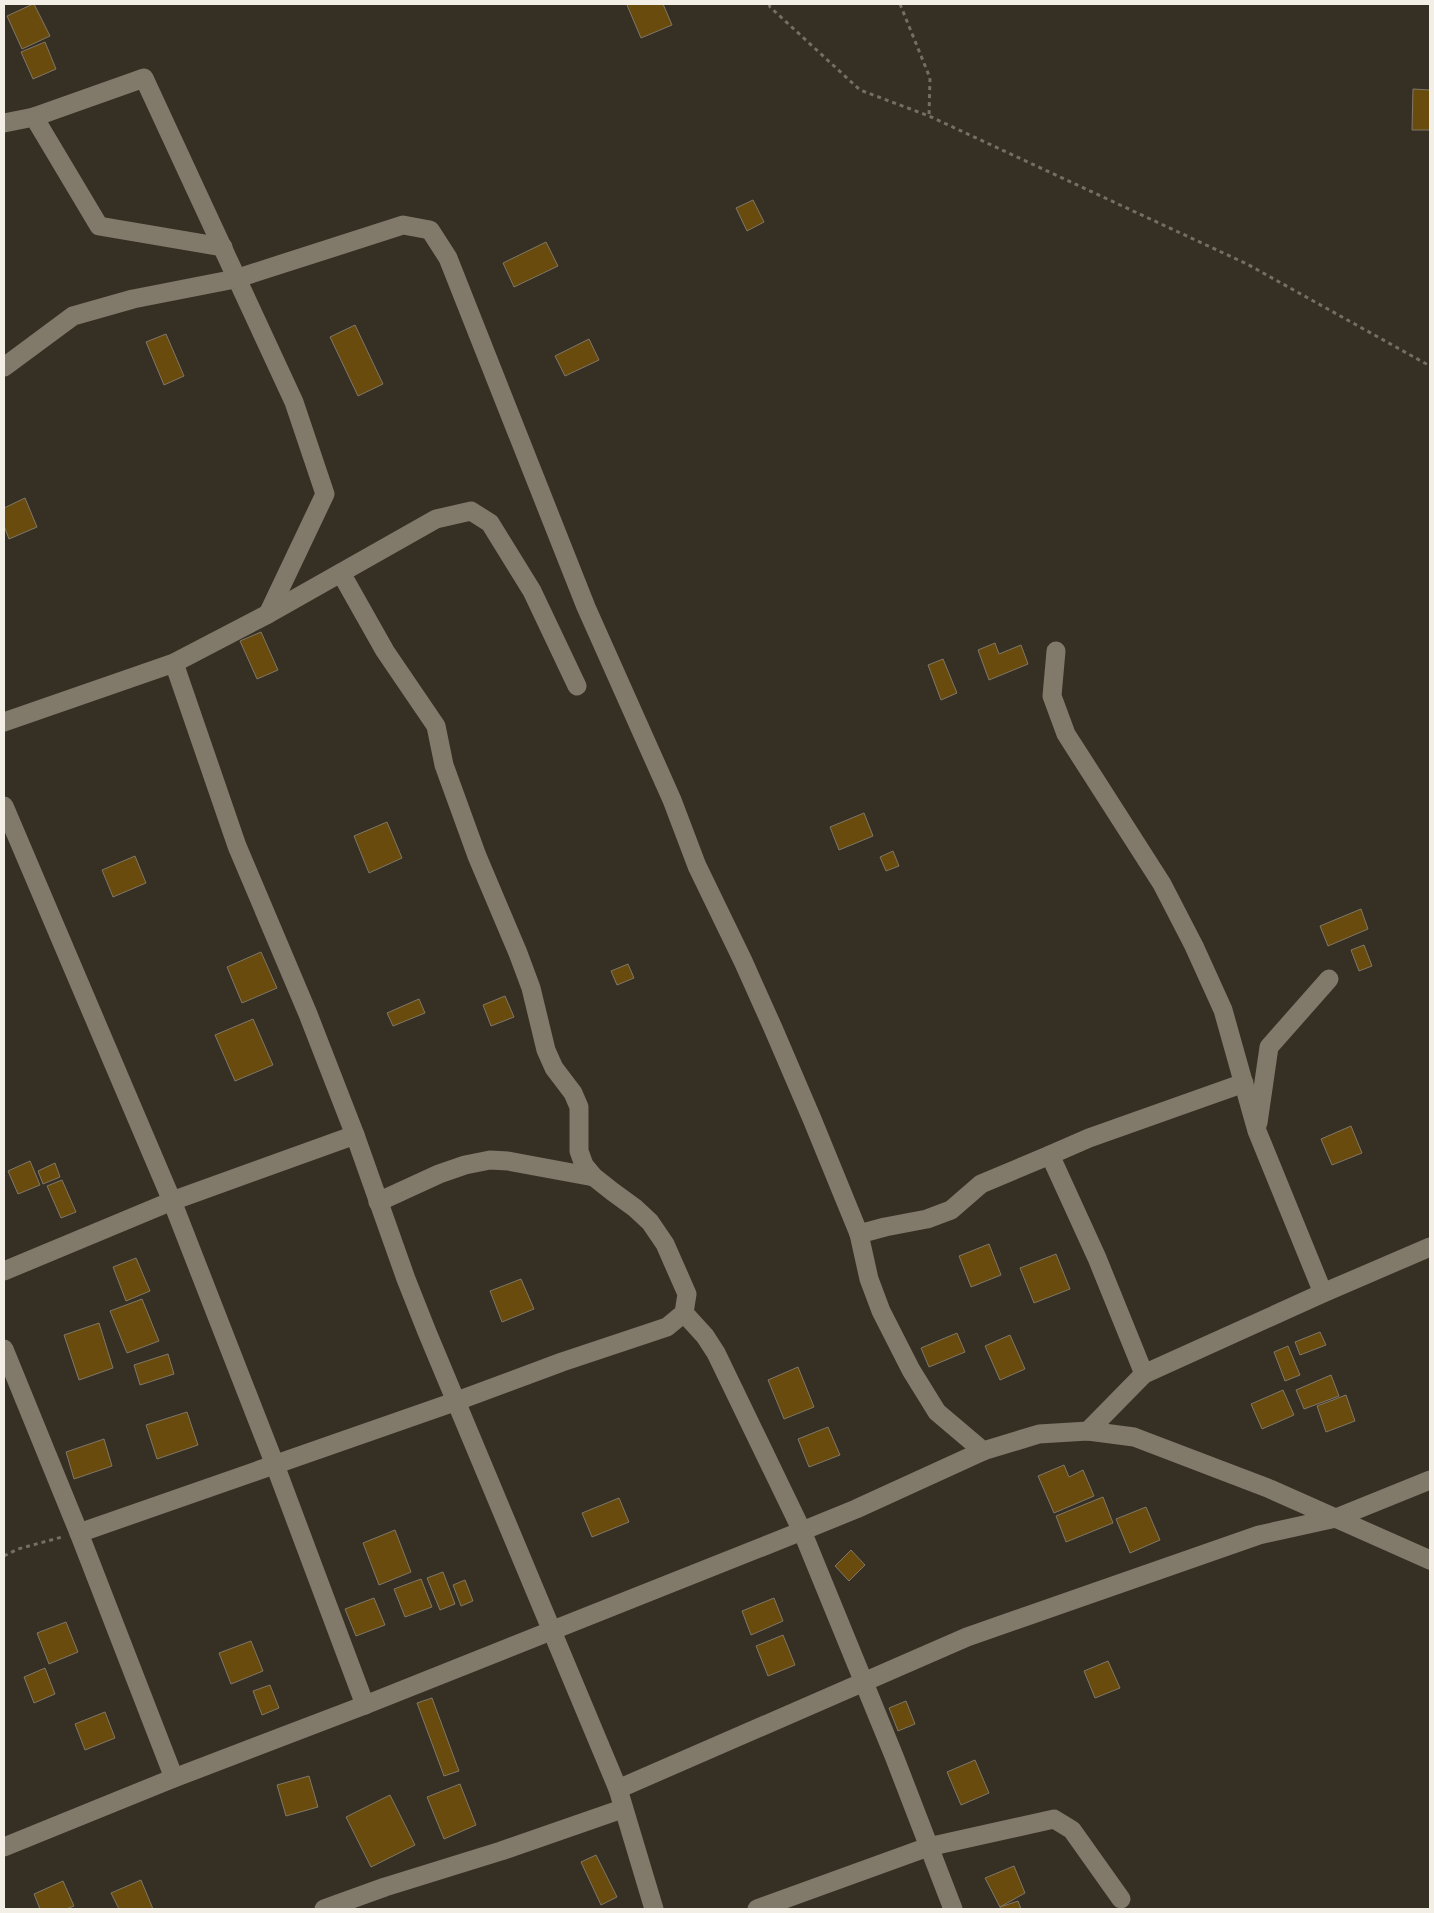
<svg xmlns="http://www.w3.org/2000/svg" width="1434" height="1913" font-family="Jost,sans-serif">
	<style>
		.building { fill: #694c0d; stroke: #7f7768 }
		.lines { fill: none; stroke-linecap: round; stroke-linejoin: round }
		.path { stroke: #746e63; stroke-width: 3; stroke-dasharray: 4 4; stroke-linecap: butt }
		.minor { stroke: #81796a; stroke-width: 19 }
	</style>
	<rect width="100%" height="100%" fill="#362f23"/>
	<g class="building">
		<polygon points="33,4 34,4 50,36 22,49 7,16"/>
		<polygon points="630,4 663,4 672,25 641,38 627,5"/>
		<polygon points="45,42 56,69 33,79 21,52"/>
		<polygon points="1413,89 1430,90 1430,130 1412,130"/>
		<polygon points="753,200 764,222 747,231 736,208"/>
		<polygon points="546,242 558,266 514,287 503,263"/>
		<polygon points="355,325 383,384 358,396 330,337"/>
		<polygon points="166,334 184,376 164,385 146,342"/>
		<polygon points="589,339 599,360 565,376 555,356"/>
		<polygon points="25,498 37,527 9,539 4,526 4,508"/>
		<polygon points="261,632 278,670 257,679 240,641"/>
		<polygon points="995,643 999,654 1021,645 1028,664 989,680 978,650"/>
		<polygon points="943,659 957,693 941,700 928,665"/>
		<polygon points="864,813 873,836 839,850 830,827"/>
		<polygon points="387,822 402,858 369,873 354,836"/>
		<polygon points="893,851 899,866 886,871 880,857"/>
		<polygon points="135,856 146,883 113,897 102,870"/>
		<polygon points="1361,909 1368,929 1328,946 1320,926"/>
		<polygon points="1364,945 1372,966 1359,971 1351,950"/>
		<polygon points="261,952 277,988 242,1003 227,967"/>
		<polygon points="628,964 634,978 617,985 611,971"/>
		<polygon points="505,996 514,1017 491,1026 483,1005"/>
		<polygon points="419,999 425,1013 393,1026 387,1013"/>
		<polygon points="253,1019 273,1065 235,1081 215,1035"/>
		<polygon points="1351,1126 1362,1153 1332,1165 1321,1139"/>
		<polygon points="30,1161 40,1185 18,1194 8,1171"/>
		<polygon points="55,1163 60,1177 43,1184 38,1171"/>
		<polygon points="62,1180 76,1212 61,1218 47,1186"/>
		<polygon points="989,1244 1001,1275 971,1287 959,1256"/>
		<polygon points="1056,1254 1070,1289 1034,1303 1020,1268"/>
		<polygon points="136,1258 150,1291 126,1301 113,1267"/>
		<polygon points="521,1279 534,1309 502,1322 490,1291"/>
		<polygon points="142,1299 159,1341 127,1353 110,1311"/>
		<polygon points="99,1323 113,1368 79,1380 64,1335"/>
		<polygon points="1320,1332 1326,1345 1300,1355 1295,1342"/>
		<polygon points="957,1333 965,1352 929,1367 921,1348"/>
		<polygon points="1010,1335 1025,1369 1000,1380 985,1346"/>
		<polygon points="1288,1346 1300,1375 1285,1381 1274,1352"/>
		<polygon points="168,1354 174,1374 140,1385 134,1365"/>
		<polygon points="798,1367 814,1407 784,1419 768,1380"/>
		<polygon points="1331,1375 1339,1396 1304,1409 1296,1390"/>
		<polygon points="1283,1390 1294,1415 1262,1429 1251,1404"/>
		<polygon points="1346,1395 1355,1421 1326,1432 1317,1406"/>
		<polygon points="187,1412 198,1445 157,1459 146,1425"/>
		<polygon points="828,1427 840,1455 809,1467 798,1439"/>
		<polygon points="104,1439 112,1466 74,1479 66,1452"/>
		<polygon points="1064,1465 1069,1477 1083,1470 1094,1496 1054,1513 1038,1476"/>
		<polygon points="1103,1497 1113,1523 1066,1542 1056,1516"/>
		<polygon points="619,1498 629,1522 592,1537 582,1513"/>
		<polygon points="1146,1507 1160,1540 1130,1553 1116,1519"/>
		<polygon points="395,1530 411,1572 379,1585 363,1543"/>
		<polygon points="851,1550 865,1565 849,1581 835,1566"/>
		<polygon points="443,1572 455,1604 440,1610 427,1578"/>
		<polygon points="421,1579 432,1607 405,1617 394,1589"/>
		<polygon points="465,1580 473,1601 461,1606 453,1585"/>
		<polygon points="374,1598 385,1625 356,1636 345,1609"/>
		<polygon points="774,1598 783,1621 751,1635 742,1611"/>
		<polygon points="66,1622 78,1652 49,1664 37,1633"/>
		<polygon points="783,1635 795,1665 768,1676 756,1646"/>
		<polygon points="251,1641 263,1671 231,1684 219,1653"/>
		<polygon points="1108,1661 1120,1688 1095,1698 1084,1671"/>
		<polygon points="45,1668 55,1694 34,1703 24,1677"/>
		<polygon points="270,1685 279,1708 262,1715 253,1691"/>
		<polygon points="432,1698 459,1771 444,1776 417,1703"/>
		<polygon points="906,1701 915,1724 898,1731 889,1708"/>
		<polygon points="105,1712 115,1738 85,1750 75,1724"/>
		<polygon points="975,1760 989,1793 961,1805 947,1772"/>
		<polygon points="309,1776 318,1807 286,1816 277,1785"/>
		<polygon points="460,1784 476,1825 444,1839 427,1797"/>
		<polygon points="390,1795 415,1845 371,1867 346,1817"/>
		<polygon points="596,1855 617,1897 601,1905 581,1862"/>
		<polygon points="1014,1866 1025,1893 1000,1907 985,1878"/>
		<polygon points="141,1880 153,1909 119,1909 111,1893"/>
		<polygon points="63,1881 74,1906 66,1909 40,1909 34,1894"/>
		<polygon points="1018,1901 1021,1909 1001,1909 1000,1907"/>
	</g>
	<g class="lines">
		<g class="path">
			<polyline points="769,4 770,7 860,90 929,116 1247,264 1430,366"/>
			<polyline points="900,4 930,78 929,116"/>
			<polyline points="4,1556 18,1549 62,1537"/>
		</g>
		<g class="minor">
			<polyline points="34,117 99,226 223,247"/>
			<polyline points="4,123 34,117 144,78 294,402 325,494 268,614"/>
			<polyline points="4,367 73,316 133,299 235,279 403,225 430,230 448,258 586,607 672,800 697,866 743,961 773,1028 812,1119 859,1234"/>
			<polyline points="1056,651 1052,696 1066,734 1162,884 1194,946 1223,1010 1257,1131 1323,1293"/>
			<polyline points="174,663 237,846 308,1014 355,1135 406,1279 427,1332 618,1789 654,1909"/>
			<polyline points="4,722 174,663 268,614 436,519 471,511 490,523 532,591 577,686"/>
			<polyline points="4,806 172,1201 275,1465 365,1705"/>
			<polyline points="1258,1123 1269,1047 1329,979"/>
			<polyline points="1050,1155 1089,1138 1244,1083"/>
			<polyline points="378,1202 439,1174 465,1165 490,1160 508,1161 594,1177"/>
			<polyline points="4,1271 172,1201 355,1135"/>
			<polyline points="684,1313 705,1336 716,1353 802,1531 894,1756 953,1909"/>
			<polyline points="4,1349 79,1533 174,1778"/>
			<polyline points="1088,1431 1144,1374 1323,1293 1430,1247"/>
			<polyline points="983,1451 937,1412 911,1370 881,1311 869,1279 859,1234 885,1227 927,1219 951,1210 981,1184 1050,1155 1097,1258 1144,1374"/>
			<polyline points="79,1533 457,1401 562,1362 667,1327 684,1313 687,1294 665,1244 650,1222 635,1208 613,1192 594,1177 584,1165 579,1151 579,1107 573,1093 554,1068 546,1050 531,988 518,953 477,856 444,765 436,726 385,651 341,573"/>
			<polyline points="618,1789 967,1637 1259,1535 1336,1518 1430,1480"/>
			<polyline points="4,1847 174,1778 365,1705 802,1531 856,1509 983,1451 1039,1434 1088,1431 1134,1437 1270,1489 1430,1560"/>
			<polyline points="324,1909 385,1887 501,1851 622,1809"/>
			<polyline points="757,1909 928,1847 1054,1819 1072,1830 1121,1899"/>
		</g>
	</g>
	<rect width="1434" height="1913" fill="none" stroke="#f3efe7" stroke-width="10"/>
</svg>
